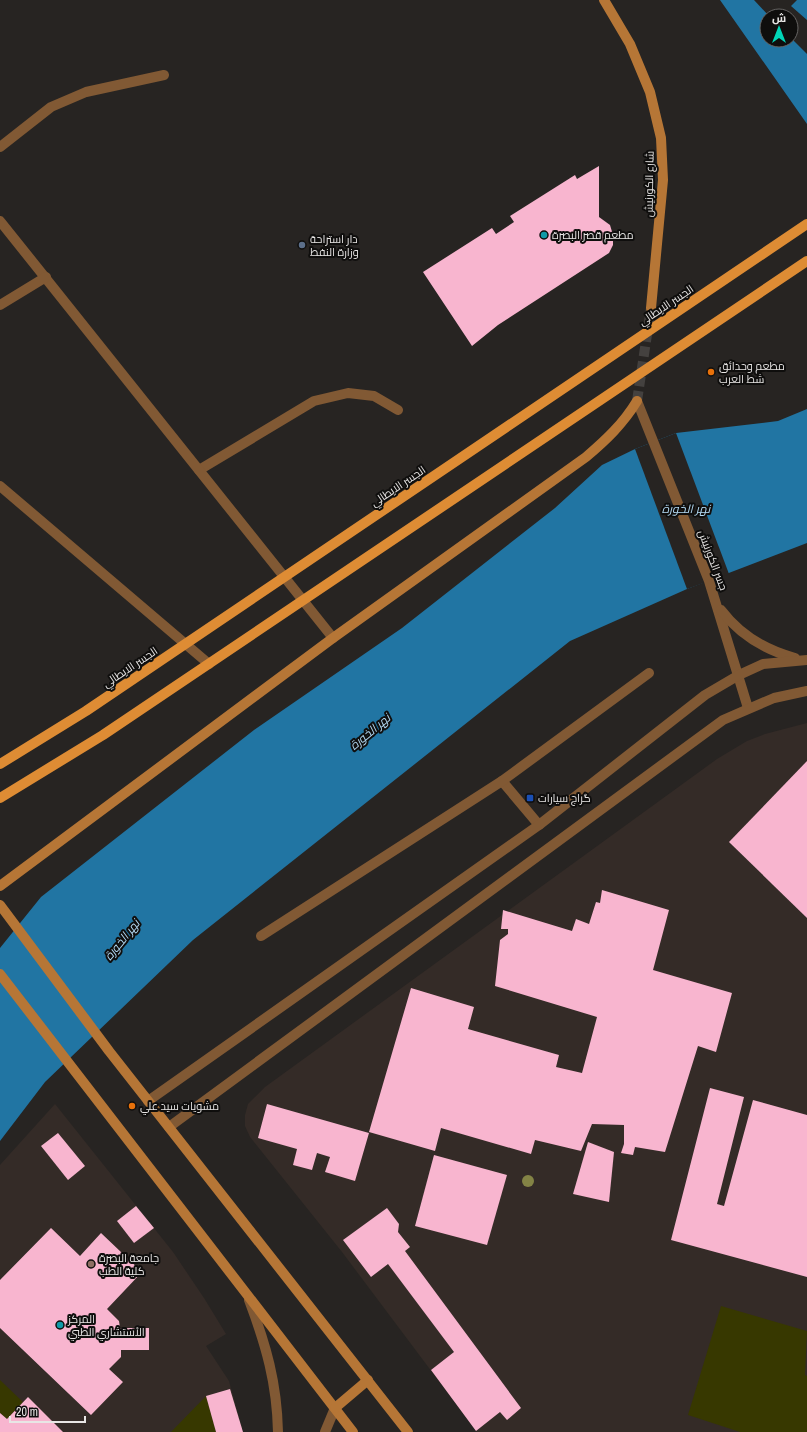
<svg xmlns="http://www.w3.org/2000/svg" width="807" height="1432" font-family="'Archivo Narrow',Cairo,sans-serif">
	<style>
		.built { fill: #342b27 }
		.green { fill: #373800 }
		.water { fill: #2175a3; fill-rule: evenodd }
		.pier { fill: #272422 }
		.building { fill: #f8b5cf }
		.lines { fill: none; stroke-linecap: round; stroke-linejoin: round }
		.secondary-tunnel { stroke: #44413f; stroke-width: 10; stroke-dasharray: 10 5; stroke-linecap: butt }
		.service { stroke: #815934; stroke-width: 10 }
		.minor { stroke: #815934; stroke-width: 10 }
		.tertiary { stroke: #815934; stroke-width: 10 }
		.secondary { stroke: #b67636; stroke-width: 10 }
		.primary-bridge { stroke: #de8c34; stroke-width: 10 }
		.tree { fill: #838345 }
		.culture-dot { fill: #0f9aa8; stroke: #0f0e0d; stroke-width: 1.5 }
		.service-dot { fill: #5c6f8a; stroke: #0f0e0d; stroke-width: 1.5 }
		.food-dot { fill: #e8710a; stroke: #0f0e0d; stroke-width: 1.5 }
		.transit-dot { fill: #1a4fb4; stroke: #0f0e0d; stroke-width: 1.5 }
		.education-dot { fill: #8d6e63; stroke: #0f0e0d; stroke-width: 1.5 }
		.labels { text-anchor: middle; stroke-width: 4; stroke-linejoin: round; paint-order: stroke }
		.street-label { font-size: 11px; fill: #e8e6e5; stroke: #0f0e0d }
		.poi-label { font-size: 11px; fill: #e8e6e5; stroke: #0f0e0d; text-anchor: start }
		.water-label { font-size: 12px; font-style: italic; fill: #b4daf4; stroke: #0f0e0d }
	</style>
	<rect width="100%" height="100%" fill="#272422"/>
	<g class="built">
		<polygon points="807,723 807,1432 477,1432 342,1252 250,1137 245,1126 245,1115 248,1104 265,1087 717,759 747,741 765,734"/>
		<polygon points="55,1104 173,1252 204,1298 226,1334 206,1346 229,1381 243,1432 0,1432 0,1165"/>
	</g>
	<g class="green">
		<polygon points="721,1306 807,1331 805,1375 807,1376 807,1432 740,1432 688,1415"/>
		<polygon points="0,1380 23,1402 7,1419 0,1413"/>
		<polygon points="206,1396 216,1432 171,1432"/>
	</g>
	<g class="water">
		<path d="M720,0h87v124zM767,16h24v24h-24z"/>
		<polygon points="807,409 807,543 687,589 570,641 193,940 45,1082 0,1141 0,948 41,897 254,730 402,628 555,508 602,465 635,449 676,433 778,421"/>
	</g>
	<g class="pier">
		<polygon points="754,0 797,0 791,6 807,20 807,54 791,38 791,16 769,16"/>
		<polygon points="676,433 729,574 687,589 635,449"/>
	</g>
	<g class="building">
		<polygon points="599,166 599,217 610,225 613,235 613,245 609,253 498,325 472,346 423,272 492,228 496,234 514,222 510,216 575,175 577,179"/>
		<polygon points="807,761 807,918 729,842"/>
		<polygon points="602,890 669,910 653,970 732,993 716,1052 698,1046 665,1152 635,1147 633,1155 621,1153 624,1144 624,1125 592,1124 581,1151 535,1140 531,1154 441,1128 435,1151 369,1132 411,988 474,1007 468,1029 559,1055 556,1067 582,1073 597,1017 495,986 500,940 508,934 508,929 501,929 503,910 572,931 576,919 589,924 596,902 600,903"/>
		<polygon points="710,1088 744,1097 717,1204 724,1206 753,1100 807,1115 807,1277 671,1240"/>
		<polygon points="267,1104 369,1133 355,1181 325,1172 330,1157 317,1153 312,1170 293,1165 297,1149 258,1138"/>
		<polygon points="58,1133 85,1166 68,1180 41,1146"/>
		<polygon points="588,1142 614,1152 609,1202 573,1194"/>
		<polygon points="434,1155 507,1175 487,1245 415,1226"/>
		<polygon points="136,1206 154,1228 134,1243 117,1221"/>
		<polygon points="387,1208 399,1224 398,1232 410,1247 405,1251 521,1408 507,1420 500,1412 476,1431 431,1370 454,1352 388,1264 371,1277 343,1240"/>
		<polygon points="51,1228 80,1256 101,1233 142,1272 107,1309 119,1321 120,1328 149,1328 149,1350 121,1350 121,1357 109,1369 123,1382 91,1415 0,1328 0,1280"/>
		<polygon points="230,1389 243,1432 216,1432 206,1396"/>
		<polygon points="28,1397 63,1432 0,1432 0,1413 7,1419"/>
	</g>
	<g class="lines">
		<polyline class="secondary-tunnel" points="637,401 651,308"/>
		<g class="service">
			<polyline points="0,147 51,107 86,92 164,75"/>
			<polyline points="199,470 314,401 348,393 374,396 398,410"/>
			<polyline points="502,781 539,825"/>
			<polyline points="261,936 502,781 649,673"/>
		</g>
		<g class="minor">
			<polyline points="0,221 333,638"/>
			<polyline points="0,305 46,277"/>
			<polyline points="0,486 209,664"/>
		</g>
		<g class="tertiary">
			<polyline points="637,401 709,581 748,708"/>
			<path d="M721,610c19,25 44,40 74,48"/>
			<polyline points="148,1101 539,825 705,695 739,675 763,664 807,660"/>
			<polyline points="169,1127 723,720 774,698 807,691"/>
			<path d="M249,1300c17,45 28,83 29,132"/>
			<polyline points="325,1432 335,1408"/>
		</g>
		<g class="secondary">
			<polyline points="604,0 630,44 650,92 661,138 663,180 651,308"/>
			<path d="M0,886l333,-248 253,-181c20,-17 37,-33 51,-56"/>
			<polyline points="0,905 109,1051 408,1432"/>
			<polyline points="0,974 353,1432"/>
			<polyline points="335,1408 368,1380"/>
		</g>
		<g class="primary-bridge">
			<polyline points="0,764 86,711 807,224"/>
			<polyline points="0,798 103,735 807,261"/>
		</g>
	</g>
	<circle class="tree" cx="528" cy="1181" r="6"/>
	<g class="culture-dot">
		<circle cx="544" cy="235" r="4"/>
		<circle cx="60" cy="1325" r="4"/>
	</g>
	<circle class="service-dot" cx="302" cy="245" r="4"/>
	<g class="food-dot">
		<circle cx="711" cy="372" r="4"/>
		<circle cx="132" cy="1106" r="4"/>
	</g>
	<rect class="transit-dot" x="526" y="794" width="8" height="8" rx="2"/>
	<circle class="education-dot" cx="91" cy="1264" r="4"/>
	<g class="labels">
		<g class="street-label">
			<text transform="translate(649 184) rotate(-89)" y="4">شارع الكورنيش</text>
			<text transform="translate(666 305) rotate(-34)" y="4">الجسر الايطالي</text>
			<text transform="translate(398 486) rotate(-34)" y="4">الجسر الايطالي</text>
			<text transform="translate(713 560) rotate(69)" y="4">جسر الكورنيش</text>
			<text transform="translate(130 667) rotate(-34)" y="4">الجسر الايطالي</text>
		</g>
		<g class="poi-label">
			<text x="552" y="239">مطعم قصر البصرة</text>
			<text x="310" y="243">دار استراحة<tspan x="310" dy="13">وزارة النفط</tspan></text>
			<text x="719" y="370">مطعم وحدائق<tspan x="719" dy="13">شط العرب</tspan></text>
			<text x="538" y="802">گراج سيارات</text>
			<text x="140" y="1110">مشويات سيد علي</text>
			<text x="99" y="1262">جامعة البصرة<tspan x="99" dy="13">كلية الطب</tspan></text>
			<text x="68" y="1323">المركز<tspan x="68" dy="13">الأستشاري الطبي</tspan></text>
		</g>
		<g class="water-label">
			<text x="686" y="513">نهر الخورة</text>
			<text transform="translate(370 732) rotate(-40)" y="4">نهر الخورة</text>
			<text transform="translate(122 940) rotate(-51)" y="4">نهر الخورة</text>
		</g>
	</g>
	<g transform="translate(779 28)"><circle r="19" fill="#0f0e0d" stroke="#666463"/>
	<path d="M0-3L7 15L0 10L-7 15Z" fill="#01d5b7"/>
	<text y="-6" font-size="11" font-weight="bold" text-anchor="middle" fill="#e8e6e5">ش</text>
	</g>
	<path d="M10 1416v6h75v-6" fill="none" stroke="#e8e6e5" stroke-width="2"/>
	<text x="16" y="1416" font-size="12" fill="#e8e6e5" stroke="#0f0e0d" stroke-width="3" paint-order="stroke">20 m</text>
</svg>
